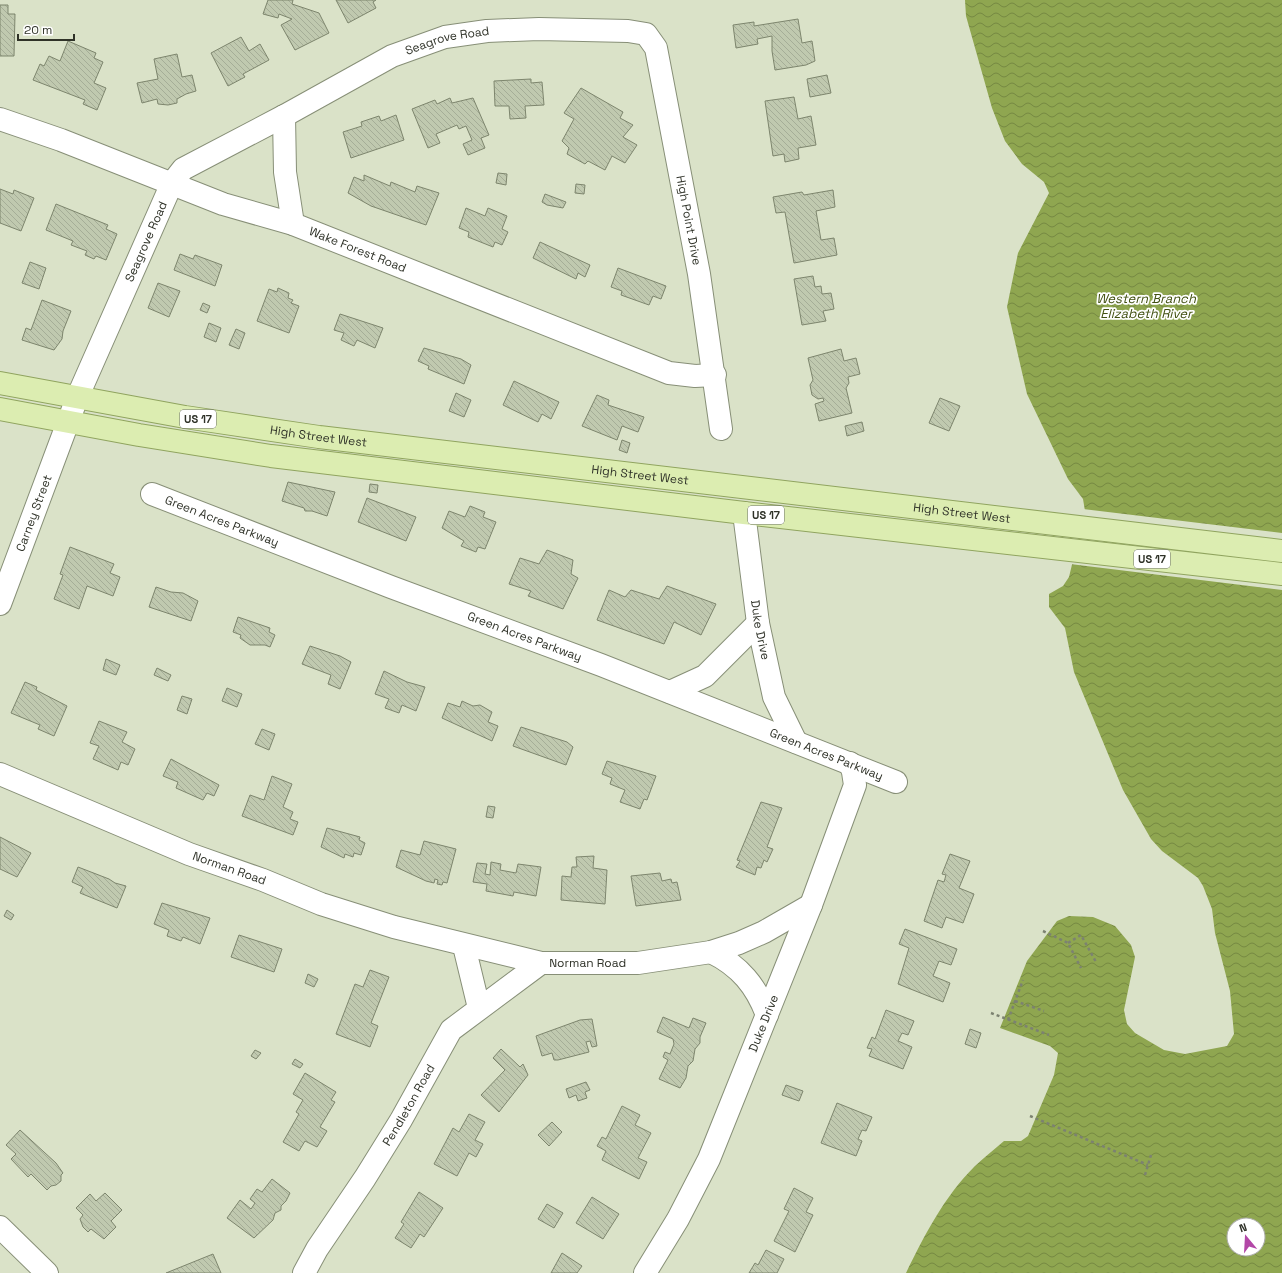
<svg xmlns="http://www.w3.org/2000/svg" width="1282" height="1273" font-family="'Space Grotesk',sans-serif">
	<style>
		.water { fill: url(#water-waves); fill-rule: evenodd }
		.pier { fill: #dae2c8 }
		.building { fill: url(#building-back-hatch); stroke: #7d856d }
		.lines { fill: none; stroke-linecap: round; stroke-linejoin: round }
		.minor-casing { stroke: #878f77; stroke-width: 24 }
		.major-casing { stroke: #90a45f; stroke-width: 24 }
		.path { stroke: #7c8271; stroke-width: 2.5; stroke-dasharray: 3 3; stroke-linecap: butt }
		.minor { stroke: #fff; stroke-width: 22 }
		.major { stroke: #dcedb1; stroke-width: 22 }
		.labels { text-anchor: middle; stroke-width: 3.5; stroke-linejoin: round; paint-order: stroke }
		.shield { fill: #fff; stroke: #6d7068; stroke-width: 1 }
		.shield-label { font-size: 11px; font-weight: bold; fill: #2f3228 }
		.street-label { font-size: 12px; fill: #2f3228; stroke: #fff }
		.water-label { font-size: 13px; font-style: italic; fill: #425112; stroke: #fff }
	</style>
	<defs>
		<pattern id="water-waves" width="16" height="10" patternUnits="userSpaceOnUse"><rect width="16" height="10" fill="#8fa650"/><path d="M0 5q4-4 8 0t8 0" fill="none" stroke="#758842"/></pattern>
		<pattern id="building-back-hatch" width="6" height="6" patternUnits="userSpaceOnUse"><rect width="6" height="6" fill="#c0c9af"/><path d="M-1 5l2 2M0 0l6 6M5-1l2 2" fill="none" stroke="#a5ad97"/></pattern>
	</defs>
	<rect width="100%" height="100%" fill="#dae2c8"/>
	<path class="water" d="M965,0h317v1273h-376c18,-37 38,-76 68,-106 9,-9 20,-17 30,-26h17l7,-5 26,-61 4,-22 -8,-7 -50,-18 27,-67 30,-40 12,-5 24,1 22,9 16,19 4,12 -11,53 3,14 8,9 29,17 21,4 42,-8 7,-12 -4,-43 -15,-58 -3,-24 -9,-23 -5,-8 -36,-27 -11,-12 -28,-49 -49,-118 -9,-44 -16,-21v-13l14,-8 6,-9 16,-66 -2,-12 -15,-20 -41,-85 -20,-87 11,-54 31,-60 -5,-11 -22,-18 -17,-23 -13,-33 -26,-92zM1234,1225h24v24h-24z"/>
	<polygon class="pier" points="1083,509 1282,533 1282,590 1070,564"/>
	<g class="building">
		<polygon points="268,0 293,0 292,4 319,13 329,33 295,50 281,25 292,19 279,14 278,18 263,14"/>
		<polygon points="336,0 376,0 373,2 376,8 348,23"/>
		<polygon points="0,5 8,5 8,14 15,14 14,56 0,56"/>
		<polygon points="798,19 802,43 812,41 815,61 806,65 775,70 772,51 772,36 757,39 758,44 736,48 733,25 754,22 754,26"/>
		<polygon points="241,37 249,51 260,44 269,60 243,74 245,77 228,86 211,53"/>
		<polygon points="68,41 96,53 94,58 103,62 94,83 106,88 97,110 83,104 85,100 33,80 40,64 44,66 49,56 60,61"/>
		<polygon points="177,54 182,77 192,75 196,91 186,94 177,99 177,103 168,105 158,104 157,99 142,103 137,83 158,79 154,59"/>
		<polygon points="827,75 831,93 810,97 807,79"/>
		<polygon points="531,79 531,83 542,82 544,105 525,106 526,118 510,119 509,106 495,106 494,81"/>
		<polygon points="581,88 623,112 620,118 633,125 623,137 637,145 625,163 612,156 605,170 588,161 585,164 567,154 569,148 562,141 574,119 564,113"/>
		<polygon points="794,97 798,119 811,116 816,145 798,148 799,159 785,162 784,154 773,156 765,101"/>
		<polygon points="450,98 452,103 473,98 489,135 481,138 485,148 468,155 463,144 472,140 466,126 459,129 457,125 436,134 440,143 428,148 412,109 435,100 437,104"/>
		<polygon points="396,115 404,140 351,158 343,132 362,126 361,122 379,116 381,121"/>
		<polygon points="498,173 507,174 506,185 496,183"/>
		<polygon points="364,175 390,186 391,182 415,192 417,186 439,193 426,225 371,206 348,193 354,177 364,181"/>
		<polygon points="576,184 585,185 584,194 575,193"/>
		<polygon points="0,189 13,194 14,190 34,198 21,231 0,223"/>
		<polygon points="833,190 835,207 816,211 821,240 834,238 837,255 794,263 785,212 776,213 773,197 802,192 804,195"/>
		<polygon points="545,194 566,202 563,208 547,205 542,202"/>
		<polygon points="56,204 108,225 106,229 117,234 106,260 96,256 94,259 85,255 87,251 71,245 73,241 46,230"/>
		<polygon points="466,208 485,216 488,208 507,216 502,229 508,232 502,245 495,242 493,247 468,237 469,232 459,228"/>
		<polygon points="540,242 590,265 585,277 578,273 576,279 533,258"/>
		<polygon points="180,254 193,259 195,255 222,265 215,286 174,270"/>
		<polygon points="30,262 46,268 39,289 22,283"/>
		<polygon points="618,268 666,286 661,299 653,296 649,305 621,295 622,291 611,287"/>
		<polygon points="813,276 815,287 821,286 822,294 831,293 834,309 823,311 826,321 802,325 794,279"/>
		<polygon points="158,283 180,291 169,317 148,308"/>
		<polygon points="278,288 289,293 288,298 293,300 291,303 299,306 289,333 257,321 269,289 277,292"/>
		<polygon points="42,300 71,311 63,331 62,339 54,350 22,340 26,328 31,330"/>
		<polygon points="203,303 210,306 207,313 200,310"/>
		<polygon points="340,314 383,328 375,348 357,340 354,346 341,340 344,333 334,330"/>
		<polygon points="209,323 221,328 216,342 204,337"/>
		<polygon points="236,329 245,333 239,349 229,345"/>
		<polygon points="424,348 461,359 471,365 464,384 428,369 429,366 418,361"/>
		<polygon points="841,349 844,361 856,358 860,374 848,377 849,383 846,388 852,413 819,421 815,404 824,401 823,398 818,399 812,395 810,385 813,380 808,358"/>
		<polygon points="514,381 559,402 551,419 542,414 538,422 503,405"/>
		<polygon points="456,393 471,400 464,417 449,411"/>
		<polygon points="597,395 609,400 608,405 644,417 638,432 622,426 617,440 582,426"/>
		<polygon points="940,398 960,406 949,431 929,423"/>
		<polygon points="862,422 864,431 847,436 845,426"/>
		<polygon points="622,440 630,443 627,453 619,450"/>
		<polygon points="288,482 335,492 327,516 312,511 305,511 304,508 282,501"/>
		<polygon points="370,484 378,485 377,493 369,492"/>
		<polygon points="367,498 416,517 406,541 358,522"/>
		<polygon points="470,506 485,512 483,517 496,522 485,549 478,547 476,552 461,546 464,541 442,528 449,511 465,517"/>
		<polygon points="70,547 114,564 110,573 120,577 113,596 87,586 79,609 54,599 63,575 60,574"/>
		<polygon points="547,550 573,560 571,574 578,578 563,609 528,596 531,591 509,584 520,558 539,564"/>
		<polygon points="667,586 716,604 701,635 674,622 664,644 597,620 609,590 625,597 631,590 659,599"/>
		<polygon points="156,587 171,592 183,593 198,601 191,621 149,607"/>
		<polygon points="238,617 270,628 269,632 275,635 270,647 265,645 250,645 240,638 241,635 233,632"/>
		<polygon points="310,646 340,656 351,662 340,689 328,684 331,675 302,664"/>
		<polygon points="106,659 120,665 116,675 103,670"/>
		<polygon points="157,668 171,675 168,681 154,675"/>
		<polygon points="384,671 407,682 425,687 416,711 402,705 399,713 385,708 389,699 375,694"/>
		<polygon points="25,682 37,687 36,690 67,706 54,736 38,729 40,725 11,713"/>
		<polygon points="227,688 242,694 237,707 222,701"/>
		<polygon points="182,696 192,699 187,714 177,710"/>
		<polygon points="462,701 473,706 480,705 492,712 488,722 498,726 492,741 442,718 448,703 460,707"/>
		<polygon points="99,721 127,732 122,742 135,749 128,765 121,762 118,770 93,759 99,746 90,743"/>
		<polygon points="521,727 567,742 573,747 566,765 513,746"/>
		<polygon points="262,729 275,734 269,750 255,744"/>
		<polygon points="171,759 219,785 214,796 207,793 203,800 176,788 178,782 163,776"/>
		<polygon points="607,761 656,776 647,800 644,799 640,809 620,802 625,790 610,784 612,778 602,774"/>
		<polygon points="272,776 292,784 283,807 293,812 290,819 298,822 293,835 242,816 250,795 264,800"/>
		<polygon points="761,802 782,808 767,847 773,849 767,862 764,860 761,868 757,867 755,875 736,867 740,861 737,860"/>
		<polygon points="488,806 495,807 493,818 486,817"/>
		<polygon points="327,828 360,837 359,840 365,843 361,855 354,853 353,857 345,854 344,858 321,847"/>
		<polygon points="0,837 31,853 17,877 0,869"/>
		<polygon points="424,841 456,849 447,883 443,882 442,885 437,884 438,880 435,879 434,883 426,881 396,867 401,850 420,855"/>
		<polygon points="950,854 970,861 959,888 974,894 963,923 946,917 942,928 924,921 938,880 944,882 946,875 942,874"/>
		<polygon points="594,856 593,868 607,870 605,904 561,900 562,876 571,877 572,867 577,867 576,857"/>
		<polygon points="491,862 501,864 500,870 516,873 518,864 541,867 536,896 514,892 513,896 486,891 487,884 473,882 477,863 487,864 485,874 490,875"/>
		<polygon points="78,867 109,879 115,883 126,886 117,908 80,893 83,887 72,882"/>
		<polygon points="660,873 662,881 671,879 672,883 677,882 681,900 636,906 631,876"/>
		<polygon points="162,903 210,918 200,944 183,937 181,941 167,936 169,930 154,924"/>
		<polygon points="7,910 14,915 11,920 4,916"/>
		<polygon points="905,929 957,949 951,965 939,961 933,976 950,983 943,1002 898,984 909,948 899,944"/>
		<polygon points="239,935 282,949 274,972 231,957"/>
		<polygon points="370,970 389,977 371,1023 378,1026 370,1047 336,1034 355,984 363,987"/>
		<polygon points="308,974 318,979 314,987 305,983"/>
		<polygon points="886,1010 914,1021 908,1035 902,1033 898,1041 912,1047 903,1069 869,1056 872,1049 867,1048 872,1037 875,1039"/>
		<polygon points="663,1017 689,1028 693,1018 706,1023 700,1037 700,1043 695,1049 693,1061 688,1066 686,1078 680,1088 659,1079 668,1060 663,1057 665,1052 670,1054 674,1044 673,1039 657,1032"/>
		<polygon points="592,1019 597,1046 592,1047 590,1041 586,1042 589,1052 558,1060 554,1060 552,1053 542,1056 536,1036 580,1020"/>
		<polygon points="970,1029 981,1033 976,1048 965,1044"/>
		<polygon points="501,1049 520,1067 523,1064 528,1075 499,1112 481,1095 505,1070 493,1058"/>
		<polygon points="255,1050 261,1053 256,1059 251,1056"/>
		<polygon points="295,1059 303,1064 300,1068 292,1064"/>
		<polygon points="305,1073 336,1092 331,1100 335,1102 320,1127 327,1131 317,1147 305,1141 299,1151 283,1142 299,1114 296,1112 303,1100 293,1094"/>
		<polygon points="586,1082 590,1090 585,1092 587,1098 578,1101 576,1095 569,1098 566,1089"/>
		<polygon points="786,1085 803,1091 799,1101 782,1095"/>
		<polygon points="837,1103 872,1117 866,1131 862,1130 858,1139 862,1141 856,1156 821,1143"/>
		<polygon points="622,1106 640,1115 635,1125 651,1133 638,1158 647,1162 639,1179 602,1160 606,1151 597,1146 602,1137 606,1139"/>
		<polygon points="469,1114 485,1122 475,1140 483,1144 476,1157 469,1153 457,1176 434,1164 453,1128 459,1132"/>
		<polygon points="552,1122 562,1132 549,1146 538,1135"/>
		<polygon points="20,1130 56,1163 63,1173 61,1175 61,1181 56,1185 51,1186 47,1190 31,1174 28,1177 11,1159 16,1154 6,1145"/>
		<polygon points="272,1179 290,1193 286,1201 281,1206 281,1210 275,1213 273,1220 254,1238 227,1218 240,1200 251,1209 255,1203 250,1199 257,1189 262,1192"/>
		<polygon points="794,1188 813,1198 806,1212 813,1215 795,1252 774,1241 789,1211 784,1209"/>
		<polygon points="419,1192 443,1208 424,1237 420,1234 411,1248 395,1238 404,1224 401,1222"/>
		<polygon points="105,1193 122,1210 111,1221 116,1227 104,1239 91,1229 88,1232 83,1227 80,1219 83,1215 76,1208 90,1194 96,1201"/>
		<polygon points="592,1197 619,1214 603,1239 576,1223"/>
		<polygon points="547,1204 563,1213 554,1228 538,1219"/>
		<polygon points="766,1250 784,1259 777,1273 749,1273 755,1263 758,1265"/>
		<polygon points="562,1253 582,1266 577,1273 551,1273"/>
		<polygon points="213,1254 221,1273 166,1273"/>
	</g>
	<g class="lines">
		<defs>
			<g id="minor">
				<polyline points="284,116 285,172 293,224"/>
				<path id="s1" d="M0,119l61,21 162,64 70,20 376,149 26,3 20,-1"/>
				<path id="s2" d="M152,494l239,93 210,78 295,117"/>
				<path id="s3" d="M744,513l14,110 16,74 22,45"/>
				<path id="s4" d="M0,604l77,-206 95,-215 11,-14 101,-53 108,-60 53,-19 42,-6 52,-2 89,2 18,3 10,14 43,226 22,155"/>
				<polyline points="670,692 705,676 758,623"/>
				<path id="s5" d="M0,774l189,80 74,26 58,24 73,23 147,36h97l73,-11 28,-9 25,-11 47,-27"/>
				<polyline points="464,946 479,1008"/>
				<path d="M711,952c29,14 45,34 56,63"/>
				<polyline points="0,1227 47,1273"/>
				<path id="s6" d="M304,1273l13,-24 48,-71 36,-58 50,-90 90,-67"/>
				<path id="s7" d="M645,1273l33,-54 31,-60 102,-254 44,-120 -2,-13 -3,-9"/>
			</g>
			<g id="major">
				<path id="s8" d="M0,383l185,34 134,20 963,114"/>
				<polyline points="0,409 139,435 271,456 744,513 1282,574"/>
			</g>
		</defs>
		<use href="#minor" class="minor-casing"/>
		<use href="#major" class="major-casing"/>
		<g class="path">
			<polyline points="1043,931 1068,943 1081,968"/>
			<polyline points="1068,943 1081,935 1096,962"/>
			<polyline points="1015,1001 1044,1011"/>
			<polyline points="991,1013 1049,1035"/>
			<polyline points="1008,1020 1023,980"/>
			<polyline points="1030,1116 1148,1165"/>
			<polyline points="1145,1175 1151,1155"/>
		</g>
		<use href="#minor" class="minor"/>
		<use href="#major" class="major"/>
	</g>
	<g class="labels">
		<g class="shield">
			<rect x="180" y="410" width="36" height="18" rx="3"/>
			<rect x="748" y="506" width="36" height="18" rx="3"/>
			<rect x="1134" y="550" width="36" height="18" rx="3"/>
		</g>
		<g class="shield-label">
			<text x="198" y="423">US 17</text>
			<text x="766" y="519">US 17</text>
			<text x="1152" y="563">US 17</text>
		</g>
		<g class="street-label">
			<text dy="4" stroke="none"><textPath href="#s4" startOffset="768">Seagrove Road</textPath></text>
			<text dy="4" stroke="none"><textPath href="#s4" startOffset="1161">High Point Drive</textPath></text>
			<text dy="4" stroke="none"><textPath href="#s4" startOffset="391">Seagrove Road</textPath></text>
			<text dy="4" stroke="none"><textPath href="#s1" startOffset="381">Wake Forest Road</textPath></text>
			<text dy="4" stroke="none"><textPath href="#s8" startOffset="323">High Street West</textPath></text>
			<text dy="4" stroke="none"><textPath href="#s8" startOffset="647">High Street West</textPath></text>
			<text dy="4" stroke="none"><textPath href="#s4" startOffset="97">Carney Street</textPath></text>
			<text dy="4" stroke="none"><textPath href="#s8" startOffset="971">High Street West</textPath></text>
			<text dy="4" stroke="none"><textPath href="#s2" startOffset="75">Green Acres Parkway</textPath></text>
			<text dy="4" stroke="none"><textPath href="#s3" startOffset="118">Duke Drive</textPath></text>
			<text dy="4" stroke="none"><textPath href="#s2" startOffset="399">Green Acres Parkway</textPath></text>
			<text dy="4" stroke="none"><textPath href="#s2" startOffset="723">Green Acres Parkway</textPath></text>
			<text dy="4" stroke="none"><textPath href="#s5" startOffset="248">Norman Road</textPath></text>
			<text dy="4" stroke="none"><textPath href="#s5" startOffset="621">Norman Road</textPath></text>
			<text dy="4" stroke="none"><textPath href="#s7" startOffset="277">Duke Drive</textPath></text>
			<text dy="4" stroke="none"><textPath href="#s6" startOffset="198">Pendleton Road</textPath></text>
		</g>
		<g class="water-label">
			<text x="1146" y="303">Western Branch<tspan x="1146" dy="15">Elizabeth River</tspan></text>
		</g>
	</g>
	<g transform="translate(1246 1237) rotate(342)"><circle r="19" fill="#ffffff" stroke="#acada9"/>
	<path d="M0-3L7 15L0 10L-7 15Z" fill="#b347a7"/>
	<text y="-6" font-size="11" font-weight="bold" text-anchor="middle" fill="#2f3228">N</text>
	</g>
	<path d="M18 34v6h56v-6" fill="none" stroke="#2f3228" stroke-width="2"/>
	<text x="24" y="34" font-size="12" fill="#2f3228" stroke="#ffffff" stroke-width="3" paint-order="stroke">20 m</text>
</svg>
